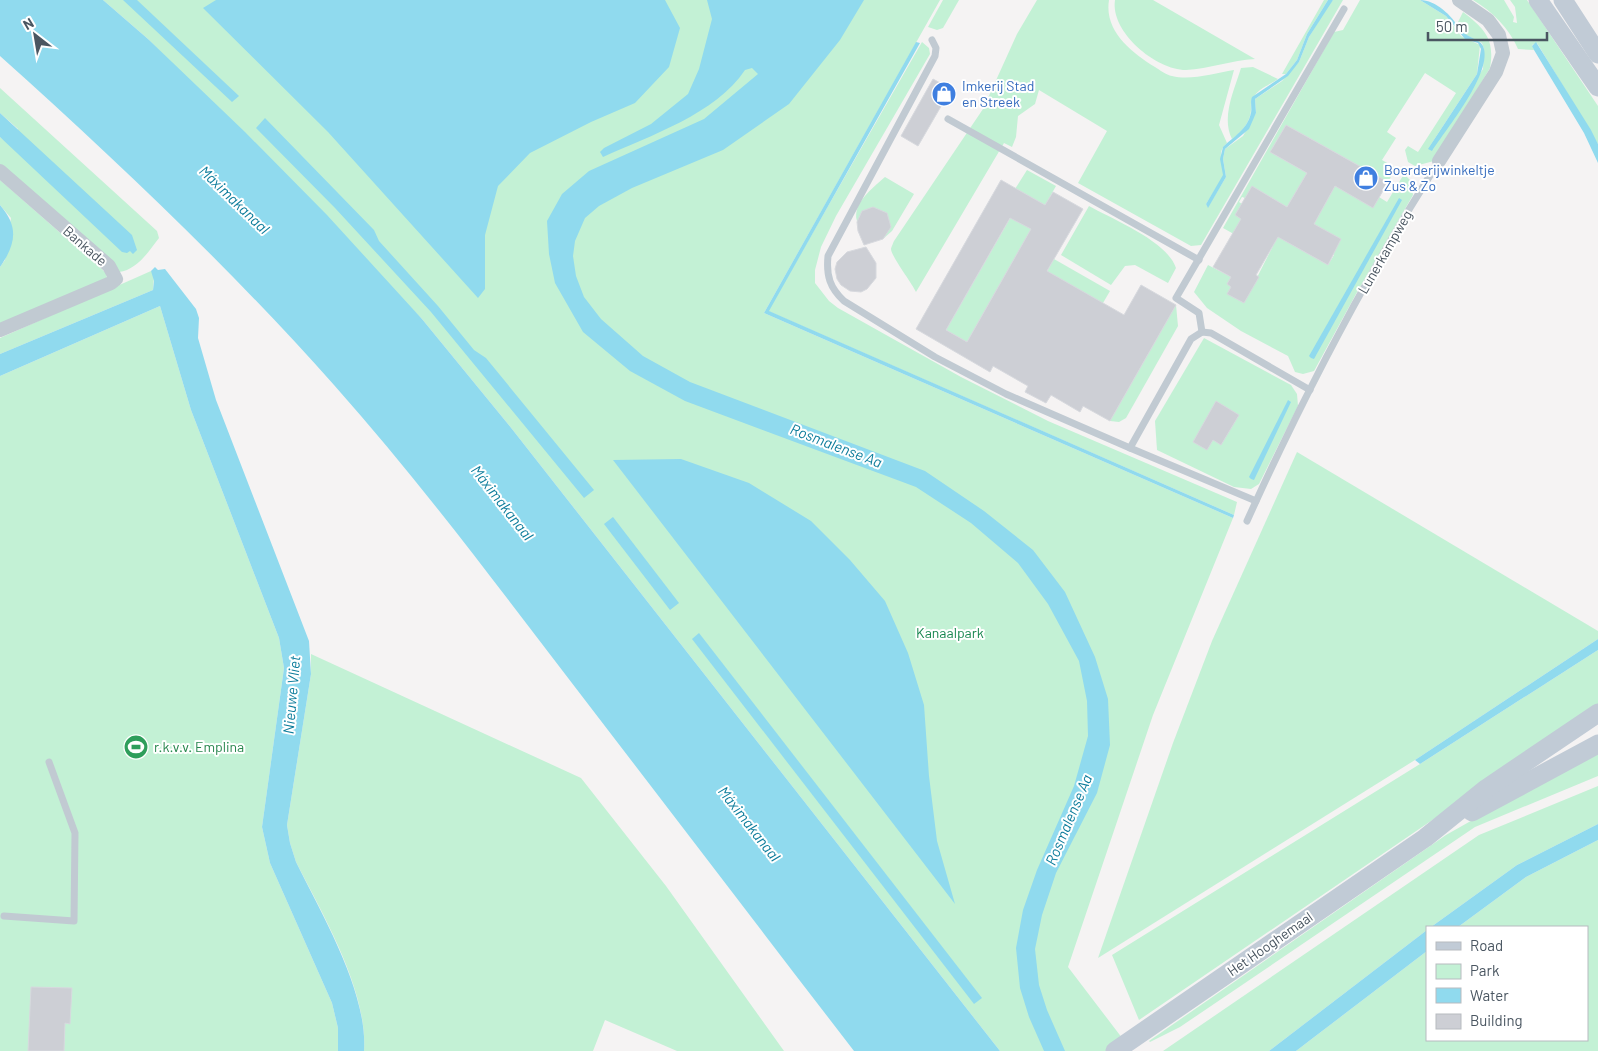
<svg xmlns="http://www.w3.org/2000/svg" width="1598" height="1051" font-family="Barlow,sans-serif">
	<style>
		.green { fill: #c3f1d5 }
		.water { fill: #90daee }
		.building { fill: #cdcfd5; stroke: #d7d9de; fill-rule: evenodd }
		.lines { fill: none; stroke-linecap: round; stroke-linejoin: round }
		.lane { stroke: #c1cad2; stroke-width: 7 }
		.street { stroke: #c1cad2; stroke-width: 14 }
		.secondary { stroke: #c1cbd6; stroke-width: 19 }
		.labels { text-anchor: middle; stroke-width: 4; stroke-linejoin: round; paint-order: stroke }
		.shop-label { font-size: 14px; fill: #366cbe; stroke: #fff; text-anchor: start }
		.street-label { font-size: 14px; fill: #4a5661; stroke: #fff }
		.park-label { font-size: 14px; fill: #17864f; stroke: #fff }
		.leisure-label { font-size: 14px; fill: #27864d; stroke: #fff; text-anchor: start }
		.water-label { font-size: 15px; font-style: italic; fill: #0c7c9b; stroke: #fff }
	</style>
	<rect width="100%" height="100%" fill="#f5f3f3"/>
	<g class="green">
		<polygon points="103,0 940,0 764,313 1233,518 1153,715 1068,967 1132,1051 1000,1051 512,429 422,319 148,39"/>
		<polygon points="943,0 959,0 943,28 937,30 928,27"/>
		<path d="M1037,0h72c-5,31 22,52 46,67 5,3 11,8 17,9 19,5 42,-3 62,-6l-15,55 8,18c-11,9 -4,20 -3,32l-18,29 2,3 18,-30 -3,-18 2,-10 18,-13 13,-23 -1,-14 27,-18 17,-19 10,-25 20,-33 4,-4h10l-142,245 -10,1 -113,-63 29,-52 -68,-41 -4,14 -17,12 -2,21 -4,10 -8,-4 -88,149c-4,-9 -25,-36 -25,-43 0,-1 3,-8 3,-8l89,-132 34,-75z"/>
		<path d="M1115,0h38l102,59c-23,1 -46,10 -69,11 -30,0 -76,-38 -71,-70z"/>
		<polygon points="1324,0 1328,0 1307,34 1297,60 1286,74 1282,74"/>
		<path d="M1360,0h60l26,16 15,20 19,9 -3,29 -49,75 55,-80 1,-20 -2,-6 -18,-9 -7,-10 6,-12c22,17 32,27 27,56l-56,93 -19,5 -7,-4 -3,-12 3,-4 10,6 38,-59 -31,-20 -38,59 9,6 -14,22 14,8 -8,14 -102,-57 -16,27 37,21 -20,34 -35,-20 -7,11 -3,-1 -3,5 3,2 -7,11 23,14 -8,14 -27,-15 111,-196 9,-2z"/>
		<path d="M1473,0h31l10,17 -1,5 4,1 -2,-16 -5,-7h17l71,106v38l-61,-101 -5,2 2,5 -16,-1c-9,-21 -25,-37 -45,-49z"/>
		<polygon points="922,42 929,48 930,54 836,216 821,247 815,270 815,283 829,301 838,308 961,377 1048,421 1237,502 1234,515 768,311"/>
		<path d="M1253,67l25,12c-7,5 -18,9 -23,16 -5,5 -4,9 -4,15 0,11 -10,23 -19,29 -11,-22 2,-48 9,-71z"/>
		<path d="M0,88l157,143 2,7c-10,13 -22,32 -40,34l-119,-106v-29l6,5 12,-13 -18,-16z"/>
		<polygon points="1027,170 1056,186 967,342 946,330 1024,194 1015,189"/>
		<polygon points="1404,174 1411,181 1413,195 1356,294 1314,371 1303,374 1295,372 1288,356 1241,331 1207,308 1194,292 1208,265 1231,277 1227,284 1231,287 1228,294 1244,303 1273,246 1260,238 1285,228 1284,240 1328,265 1334,255 1314,224 1335,186 1373,207 1379,197 1387,202"/>
		<path d="M885,177l29,17 -22,37 -8,7 -12,2c-5,-5 -13,-12 -15,-19 -5,-18 16,-33 28,-44z"/>
		<polygon points="0,180 106,273 107,278 0,324 0,267 5,260 11,218 0,205"/>
		<path d="M1089,206c25,14 78,35 87,62l-8,15 -33,-18 -10,1 -14,19 -50,-30z"/>
		<polygon points="1054,259 1110,291 1103,303 998,359"/>
		<polygon points="151,271 154,275 153,290 0,354 0,338"/>
		<polygon points="1176,305 1178,326 1126,418 1119,422 1110,421"/>
		<polygon points="160,306 191,410 279,638 284,668 262,827 270,863 332,1003 338,1028 338,1051 0,1051 0,376"/>
		<polygon points="1204,338 1291,385 1297,394 1298,406 1259,484 1251,489 1234,487 1157,450 1155,421"/>
		<polygon points="1297,452 1598,631 1598,639 1415,760 1098,958 1173,743 1212,641"/>
		<polygon points="1598,650 1598,707 1139,1020 1112,955 1420,764"/>
		<path d="M311,654l270,124 85,108 118,165h-107l-72,-31 -12,31h-229c4,-60 -41,-136 -68,-189l-6,-19 -3,-18 24,-151z"/>
		<polygon points="1598,749 1598,776 1475,827 1180,1027 1150,1042 1149,1041 1446,835"/>
		<polygon points="1598,786 1598,824 1517,865 1431,927 1427,927 1427,930 1269,1051 1163,1051 1479,835"/>
		<polygon points="1598,840 1598,1051 1296,1051 1427,951 1427,1040 1587,1040 1587,927 1458,927 1526,877"/>
	</g>
	<g class="water">
		<path d="M0,0h103l45,39 97,93 82,83 95,104 90,110 488,622h-146c-97,-126 -193,-252 -289,-377 -75,-98 -149,-197 -231,-289 -104,-117 -218,-225 -334,-329z"/>
		<polygon points="123,0 137,0 239,96 232,102"/>
		<polygon points="216,0 665,0 680,28 669,67 635,103 591,122 530,153 498,186 485,235 485,289 478,298 328,132 203,8"/>
		<path d="M707,0h157l-24,40 -51,64 -66,46 -91,38 -33,18 -14,12 -10,23 -2,15 3,20 8,21 17,22 42,37 47,26 235,89 59,40 49,39 32,42 30,65 13,42 2,46 -13,48 -41,80 -14,42 -7,34 4,36 8,25 18,41h-21l-15,-34 -9,-29 -4,-40 7,-38 14,-40 37,-84 14,-50 -1,-35 -8,-40 -31,-57 -30,-41 -47,-40 -55,-36 -231,-86 -55,-30 -47,-39 -28,-49 -6,-29 -2,-33 15,-27 27,-23 115,-52 54,-45 -6,-6 -7,2c-29,44 -96,66 -142,87l-3,-5 4,-4 47,-24 37,-30 11,-25 13,-50z"/>
		<path d="M1328,0h5l-24,37 -10,25 -11,14 -33,23 1,14 -7,16 -24,20 -2,10 3,18 -18,31 -2,-4 17,-29 -3,-16 3,-12c11,-11 24,-17 28,-34 1,-5 -1,-11 1,-16l34,-23 11,-14 10,-26z"/>
		<path d="M1420,0c16,0 32,16 39,28 7,10 20,10 24,18 11,26 -37,83 -51,105l-4,-2 49,-75 4,-25 -3,-6 -13,-4 -19,-23z"/>
		<polygon points="916,42 920,43 769,311 1234,515 1233,518 764,313"/>
		<polygon points="1536,42 1591,130 1598,144 1598,163 1584,133 1534,50 1532,46"/>
		<polygon points="0,113 132,235 137,250 133,254 130,251 127,253 122,252 0,137"/>
		<polygon points="265,118 374,230 379,241 438,306 474,350 486,358 594,490 584,498 431,312 335,208 256,128"/>
		<polygon points="1399,198 1402,200 1314,359 1311,358 1309,356"/>
		<path d="M0,205c19,22 16,39 0,62z"/>
		<path d="M155,267l3,3 7,-1 31,40 3,9 -1,20 18,62 93,241 2,33 -24,151 3,18 6,19c26,53 72,130 68,189h-26v-23l-6,-25 -62,-140 -8,-36 22,-159 -5,-30 -88,-228 -31,-104 -160,70v-22l153,-64 1,-9 -3,-10z"/>
		<polygon points="1288,400 1291,402 1254,480 1251,479 1249,477"/>
		<polygon points="681,459 749,483 811,521 850,560 885,601 908,653 924,705 929,776 937,841 955,904 613,460"/>
		<polygon points="613,517 679,603 670,610 604,524"/>
		<polygon points="699,633 982,998 974,1004 692,639"/>
		<polygon points="1598,639 1598,650 1420,764 1415,760"/>
		<polygon points="1598,824 1598,840 1526,877 1458,927 1431,927 1517,865"/>
		<polygon points="1427,930 1427,951 1296,1051 1269,1051"/>
	</g>
	<g class="building">
		<polygon points="933,79 951,89 918,146 901,136"/>
		<polygon points="1286,125 1388,182 1373,208 1335,186 1314,224 1341,239 1328,265 1278,237 1256,275 1259,277 1244,303 1227,294 1231,287 1227,284 1231,277 1213,267 1241,219 1235,215 1252,186 1287,207 1307,173 1270,152"/>
		<path d="M1001,180l44,25 8,-13 30,17 -36,62 77,44 17,-30 35,20 -66,116 -27,-15 -3,6 -29,-17 -5,8 -21,-11 3,-6 -35,-20 -3,6 -74,-43zM1010,218l21,11 -64,113 -21,-12z"/>
		<polygon points="873,207 887,213 891,227 883,239 864,245 858,231 857,222 862,211"/>
		<polygon points="866,247 876,263 876,278 867,289 861,292 850,291 841,285 837,279 835,269 837,262 847,252"/>
		<polygon points="1216,401 1239,415 1221,445 1213,440 1207,450 1193,442"/>
		<polygon points="31,987 72,988 70,1024 65,1023 64,1051 28,1051"/>
	</g>
	<g class="lines">
		<g class="lane">
			<path d="M932,40l4,8 -1,8 -107,200c-2,20 2,32 16,45l91,56 71,37 124,54 61,-109 11,-7 9,1 99,57"/>
			<polyline points="948,119 1199,260"/>
			<polyline points="1202,332 1199,313 1176,298 1344,9"/>
			<polyline points="1130,448 1256,501"/>
			<path d="M1247,521c56,-124 119,-245 192,-360"/>
			<polyline points="4,916 74,921 75,833 49,762"/>
		</g>
		<g class="street">
			<polyline points="1439,161 1496,72 1503,53 1499,35 1488,20 1459,0"/>
			<polyline points="0,171 109,266 116,279 111,283 0,330"/>
		</g>
		<g class="secondary">
			<polyline points="1538,0 1598,87"/>
			<polyline points="1563,0 1598,54"/>
			<polyline points="1472,812 1598,744"/>
			<polyline points="1115,1051 1425,838 1487,788 1598,713"/>
		</g>
	</g>
	<defs>
		<symbol id="shop-disc" viewBox="-11 -11 22 22"><circle r="9.5" fill="#3f7fe0" stroke="#fff"/><path d="M-5-2.5h2.3a2.7 3.5 0 0 1 5.4 0H5L5.5 6h-11ZM-1.5-2.5h3a1.5 2.3 0 0 0-3 0Z" fill="#fff"/></symbol>
		<symbol id="stadium-disc" viewBox="-11 -11 22 22"><circle r="9.5" fill="#2e9e5b" stroke="#fff"/><path d="M0-5a6.5 5 0 1 0 0 10a6.5 5 0 1 0 0-10ZM-3.5-1.8h7v3.6h-7Z" fill="#fff"/></symbol>
	</defs>
	<g fill-rule="evenodd">
		<use href="#shop-disc" x="930" y="80" width="28" height="28"/>
		<use href="#shop-disc" x="1352" y="164" width="28" height="28"/>
		<use href="#stadium-disc" x="122" y="733" width="28" height="28"/>
	</g>
	<g class="labels">
		<g class="shop-label">
			<text x="962" y="91">Imkerij Stad<tspan x="962" dy="16">en Streek</tspan></text>
			<text x="1384" y="175">Boerderijwinkeltje<tspan x="1384" dy="16">Zus &amp; Zo</tspan></text>
		</g>
		<g class="street-label">
			<text transform="translate(85 246) rotate(41)" y="5">Bankade</text>
			<text transform="translate(1385 252) rotate(-60)" y="5">Lunerkampweg</text>
			<text transform="translate(1270 944) rotate(-35)" y="5">Het Hooghemaal</text>
		</g>
		<g class="park-label">
			<text x="950" y="638">Kanaalpark</text>
		</g>
		<g class="leisure-label">
			<text x="154" y="752">r.k.v.v. Emplina</text>
		</g>
		<g class="water-label">
			<text transform="translate(234 200) rotate(44)" y="5">Máximakanaal</text>
			<text transform="translate(836 446) rotate(21)" y="5">Rosmalense Aa</text>
			<text transform="translate(502 503) rotate(52)" y="5">Máximakanaal</text>
			<text transform="translate(292 695) rotate(-85)" y="5">Nieuwe Vliet</text>
			<text transform="translate(1069 820) rotate(-67)" y="5">Rosmalense Aa</text>
			<text transform="translate(749 824) rotate(52)" y="5">Máximakanaal</text>
		</g>
	</g>
	<rect x="1426" y="926" width="162" height="115" fill="#ffffff" stroke="#b7bbc0"/>
	<rect x="1436" y="942" width="25" height="8" fill="#c1cbd6" stroke="#b7bbc0"/>
	<text x="1470" y="951" font-size="15" fill="#4a5661">Road</text>
	<rect x="1436" y="964" width="25" height="15" fill="#c3f1d5" stroke="#b7bbc0"/>
	<text x="1470" y="976" font-size="15" fill="#4a5661">Park</text>
	<rect x="1436" y="988" width="25" height="15" fill="#90daee" stroke="#b7bbc0"/>
	<text x="1470" y="1001" font-size="15" fill="#4a5661">Water</text>
	<rect x="1436" y="1014" width="25" height="15" fill="#cdcfd5" stroke="#b7bbc0"/>
	<text x="1470" y="1026" font-size="15" fill="#4a5661">Building</text>
	<g transform="translate(35 35) rotate(329)" stroke="#ffffff" stroke-width="4" paint-order="stroke">
	<path d="M0-4L9 19L0 12L-9 19Z" fill="#4a5661"/>
	<text y="-8" font-size="14" font-weight="bold" text-anchor="middle" fill="#4a5661">N</text>
	</g>
	<path d="M1428 32v8h119v-8" fill="none" stroke="#4a5661" stroke-width="2.5"/>
	<text x="1436" y="32" font-size="15" fill="#4a5661" stroke="#ffffff" stroke-width="4" paint-order="stroke">50 m</text>
</svg>
